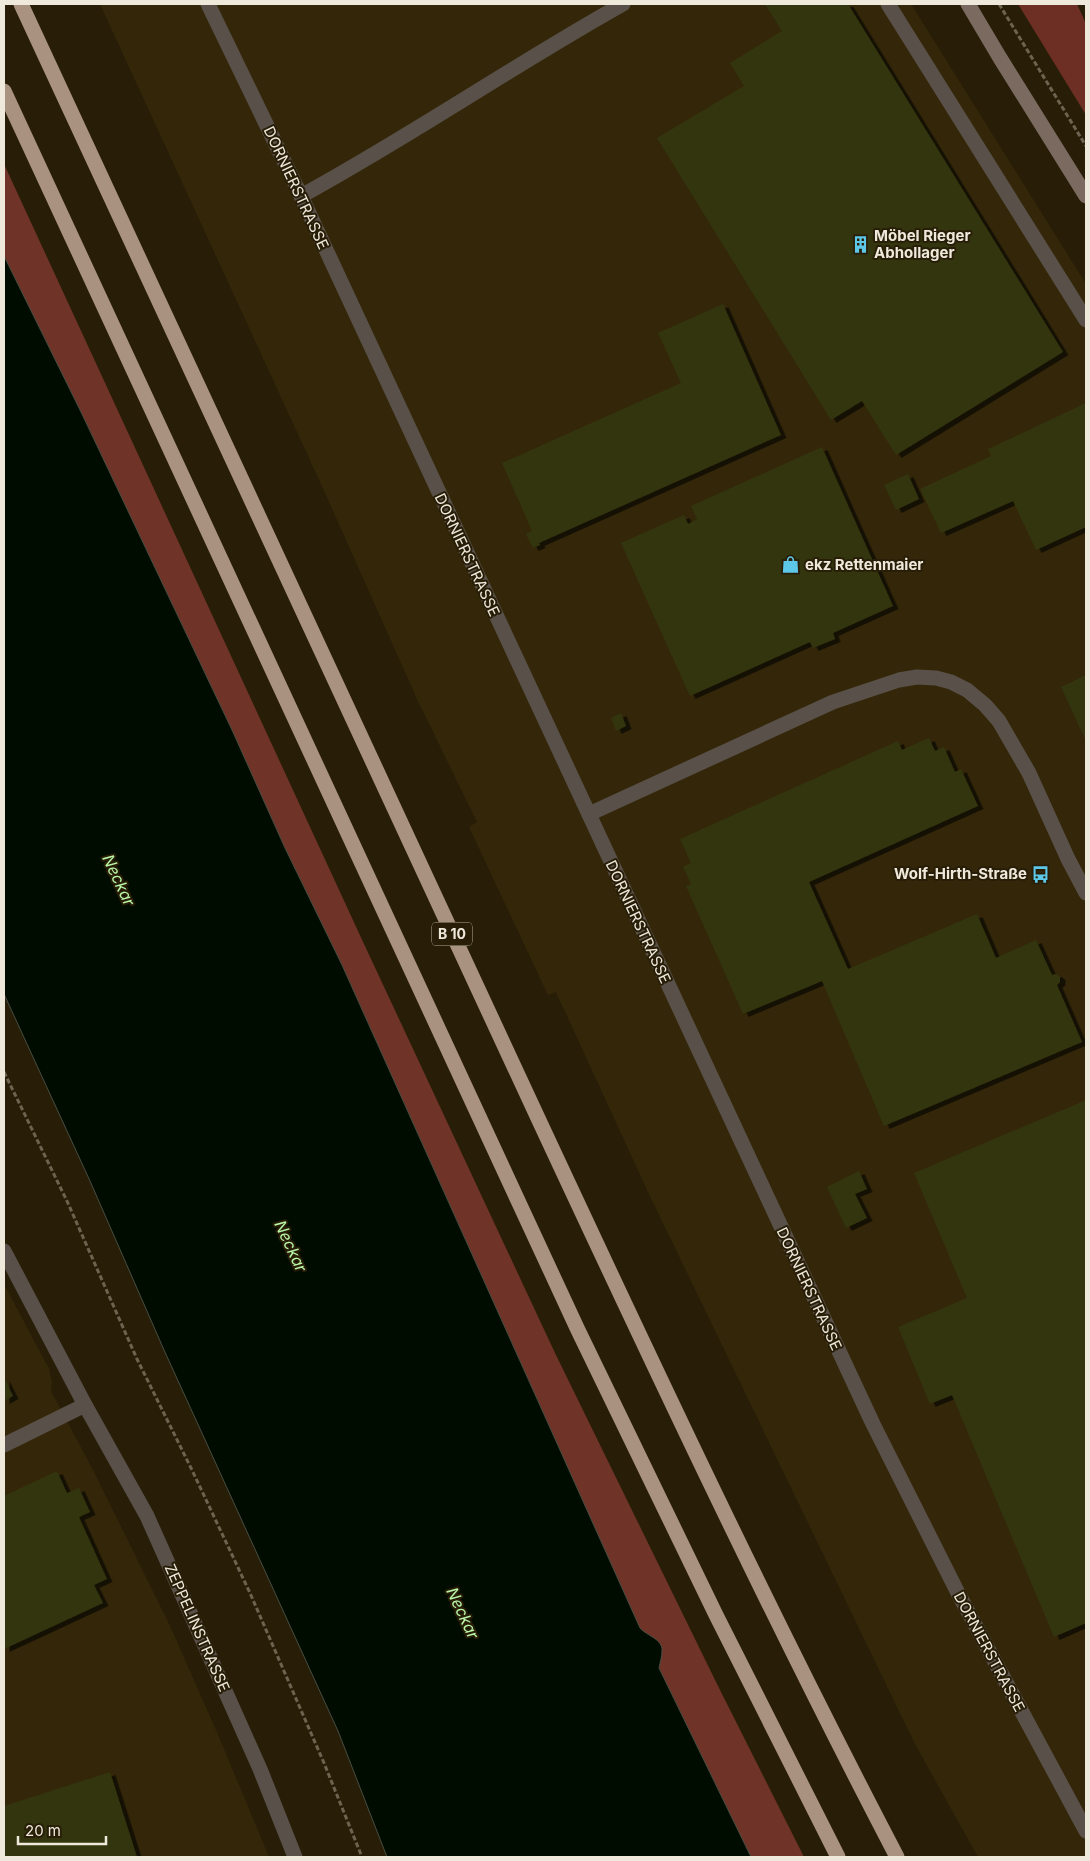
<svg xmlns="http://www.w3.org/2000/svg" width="1090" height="1861" font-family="Inter,sans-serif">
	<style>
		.built { fill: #342709 }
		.green { fill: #703328 }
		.forest { fill: #6d2e23 }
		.water { fill: #000c00; stroke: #484e42 }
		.building { fill: #323410; filter: url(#shadow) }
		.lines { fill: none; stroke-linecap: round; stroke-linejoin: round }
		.path { stroke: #6c6350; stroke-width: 3; stroke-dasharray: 5 2.5; stroke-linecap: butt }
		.lane { stroke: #595049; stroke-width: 15 }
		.street { stroke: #595049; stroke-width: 15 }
		.secondary { stroke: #7a6a5f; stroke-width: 15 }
		.highway { stroke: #aa9280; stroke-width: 15 }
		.labels { text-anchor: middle; stroke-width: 4; stroke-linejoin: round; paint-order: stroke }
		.shield { fill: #281e08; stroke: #b3ac9c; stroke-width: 1 }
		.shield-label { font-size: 14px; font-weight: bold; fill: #efe9dc }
		.street-label { font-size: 15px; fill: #efe9dc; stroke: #281e08 }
		.poi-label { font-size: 15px; font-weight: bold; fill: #efe9dc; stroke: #281e08; text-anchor: start }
		.water-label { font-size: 16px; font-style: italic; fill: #baf8a9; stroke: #281e08 }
	</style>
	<defs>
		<filter id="shadow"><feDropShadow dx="5.5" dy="3" stdDeviation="0" flood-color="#0009"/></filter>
	</defs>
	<rect width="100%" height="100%" fill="#281e08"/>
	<g class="built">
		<polygon points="100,4 911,4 1086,284 1086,1857 978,1857 915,1744 648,1192 556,992 548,995 469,827 477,822 418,701 321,484"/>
		<polygon points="4,1284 49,1369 52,1382 51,1391 94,1472 170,1626 219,1737 269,1857 4,1857"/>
	</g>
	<polygon class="green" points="4,164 364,944 555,1353 718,1686 804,1857 751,1857 659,1668 660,1664 640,1628 342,965 285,848 232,730 81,412 4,256"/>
	<polygon class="forest" points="1018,4 1077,4 1086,24 1086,115"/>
	<path class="water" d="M4,256l77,156 151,318 53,118 57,117 298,663c7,8 23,11 22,23 0,6 -2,11 -3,17l92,189h-364l-49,-126 -174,-381 -74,-169 -86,-187z"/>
	<g class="building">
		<polygon points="765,4 848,4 1063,352 896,455 862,401 831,420 657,138 744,86 730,63 782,31"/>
		<polygon points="723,304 781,435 539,543 540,545 533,548 526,534 532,531 502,463 681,383 658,333"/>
		<polygon points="1086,403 1086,527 1036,550 1013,501 941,533 920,489 991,456 988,449"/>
		<polygon points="822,447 893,606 833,633 835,639 813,648 810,642 690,696 621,543 684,515 688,524 697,519 691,506"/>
		<polygon points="908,474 919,499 896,510 884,485"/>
		<polygon points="1086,675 1086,741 1061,687"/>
		<polygon points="621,713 626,726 616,731 611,718"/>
		<polygon points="929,738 935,751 944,747 955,772 961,769 978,806 809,882 848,969 977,914 996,958 1036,940 1052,975 1056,974 1060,977 1060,982 1057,985 1082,1042 884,1126 822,981 743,1014 686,886 691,884 683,867 691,863 680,839 898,741 902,750"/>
		<polygon points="1086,1100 1086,1623 1054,1637 952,1395 930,1404 898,1327 967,1298 914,1173"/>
		<polygon points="859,1171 867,1189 855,1194 867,1218 846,1228 827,1187"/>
		<polygon points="4,1378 13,1396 4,1401"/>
		<polygon points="57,1471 67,1493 79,1488 90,1512 79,1517 107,1579 94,1585 103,1603 4,1649 4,1496"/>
		<polygon points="110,1772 137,1857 4,1857 4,1806"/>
	</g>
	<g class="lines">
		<g class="path">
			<polyline points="999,4 1086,146"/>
			<polyline points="4,1072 67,1201 137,1359 192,1470 250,1593 324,1763 362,1857"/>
		</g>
		<g class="lane">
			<polyline points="888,4 1086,320"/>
			<path d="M301,196c110,-60 213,-131 322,-192"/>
			<polyline points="4,1445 85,1405"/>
		</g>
		<g class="street">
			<polyline points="208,4 301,196 873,1424 958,1593 1086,1831"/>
			<polyline points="589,814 833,702 899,680 917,677 936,678 951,682 967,690 985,705 999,721 1029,773 1068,859 1086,893"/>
			<polyline points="4,1251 85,1405 147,1516 260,1769 295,1857"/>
		</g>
		<polyline class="secondary" points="968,4 1000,58 1086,196"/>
		<g class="highway">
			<path d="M21,4c173,370 342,742 516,1112 116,249 233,498 360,741"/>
			<polyline points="4,91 577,1328 716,1615 838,1857"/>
		</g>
	</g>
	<defs>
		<symbol id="building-bare" viewBox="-9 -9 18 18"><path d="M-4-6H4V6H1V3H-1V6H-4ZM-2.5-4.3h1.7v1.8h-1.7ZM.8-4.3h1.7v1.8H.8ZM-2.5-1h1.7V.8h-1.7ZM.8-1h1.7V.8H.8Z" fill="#5cc7e7" stroke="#281e08" stroke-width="2.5" paint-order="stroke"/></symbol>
		<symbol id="shop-bare" viewBox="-9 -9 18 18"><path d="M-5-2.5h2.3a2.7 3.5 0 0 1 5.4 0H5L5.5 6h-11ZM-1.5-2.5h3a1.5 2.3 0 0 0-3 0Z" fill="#5cc7e7" stroke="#281e08" stroke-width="2.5" paint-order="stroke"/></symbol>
		<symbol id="bus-bare" viewBox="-9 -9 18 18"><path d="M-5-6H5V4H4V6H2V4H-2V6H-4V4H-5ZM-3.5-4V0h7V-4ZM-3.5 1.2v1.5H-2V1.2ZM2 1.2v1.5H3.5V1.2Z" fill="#5cc7e7" stroke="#281e08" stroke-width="2.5" paint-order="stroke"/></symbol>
	</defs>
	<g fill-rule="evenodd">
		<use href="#building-bare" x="848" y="232" width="25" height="25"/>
		<use href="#shop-bare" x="778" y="552" width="25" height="25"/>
		<use href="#bus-bare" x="1028" y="862" width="25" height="25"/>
	</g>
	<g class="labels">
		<rect class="shield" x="432" y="922.5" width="40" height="23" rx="4"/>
		<g class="shield-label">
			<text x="452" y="939">B 10</text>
		</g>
		<g class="street-label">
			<text transform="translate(296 188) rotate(65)" y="5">DORNIERSTRASSE</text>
			<text transform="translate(467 555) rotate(65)" y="5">DORNIERSTRASSE</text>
			<text transform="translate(638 922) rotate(65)" y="5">DORNIERSTRASSE</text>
			<text transform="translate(809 1289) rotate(65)" y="5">DORNIERSTRASSE</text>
			<text transform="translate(197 1628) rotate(66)" y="5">ZEPPELINSTRASSE</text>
			<text transform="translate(989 1652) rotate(62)" y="5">DORNIERSTRASSE</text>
		</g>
		<g class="poi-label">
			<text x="874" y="241">Möbel Rieger<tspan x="874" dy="17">Abhollager</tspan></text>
			<text x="805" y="570">ekz Rettenmaier</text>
			<text x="1027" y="879" text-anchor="end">Wolf-Hirth-Straße</text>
		</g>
		<g class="water-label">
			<text transform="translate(119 880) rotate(65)" y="6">Neckar</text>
			<text transform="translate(291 1246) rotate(65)" y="6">Neckar</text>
			<text transform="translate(463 1613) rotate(65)" y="6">Neckar</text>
		</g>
	</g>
	<rect width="1090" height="1861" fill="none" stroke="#efe9dc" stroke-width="10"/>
	<path d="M18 1836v8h88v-8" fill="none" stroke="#efe9dc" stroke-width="2.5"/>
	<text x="25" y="1836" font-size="15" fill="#efe9dc" stroke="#281e08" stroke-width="4" paint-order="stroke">20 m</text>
</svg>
